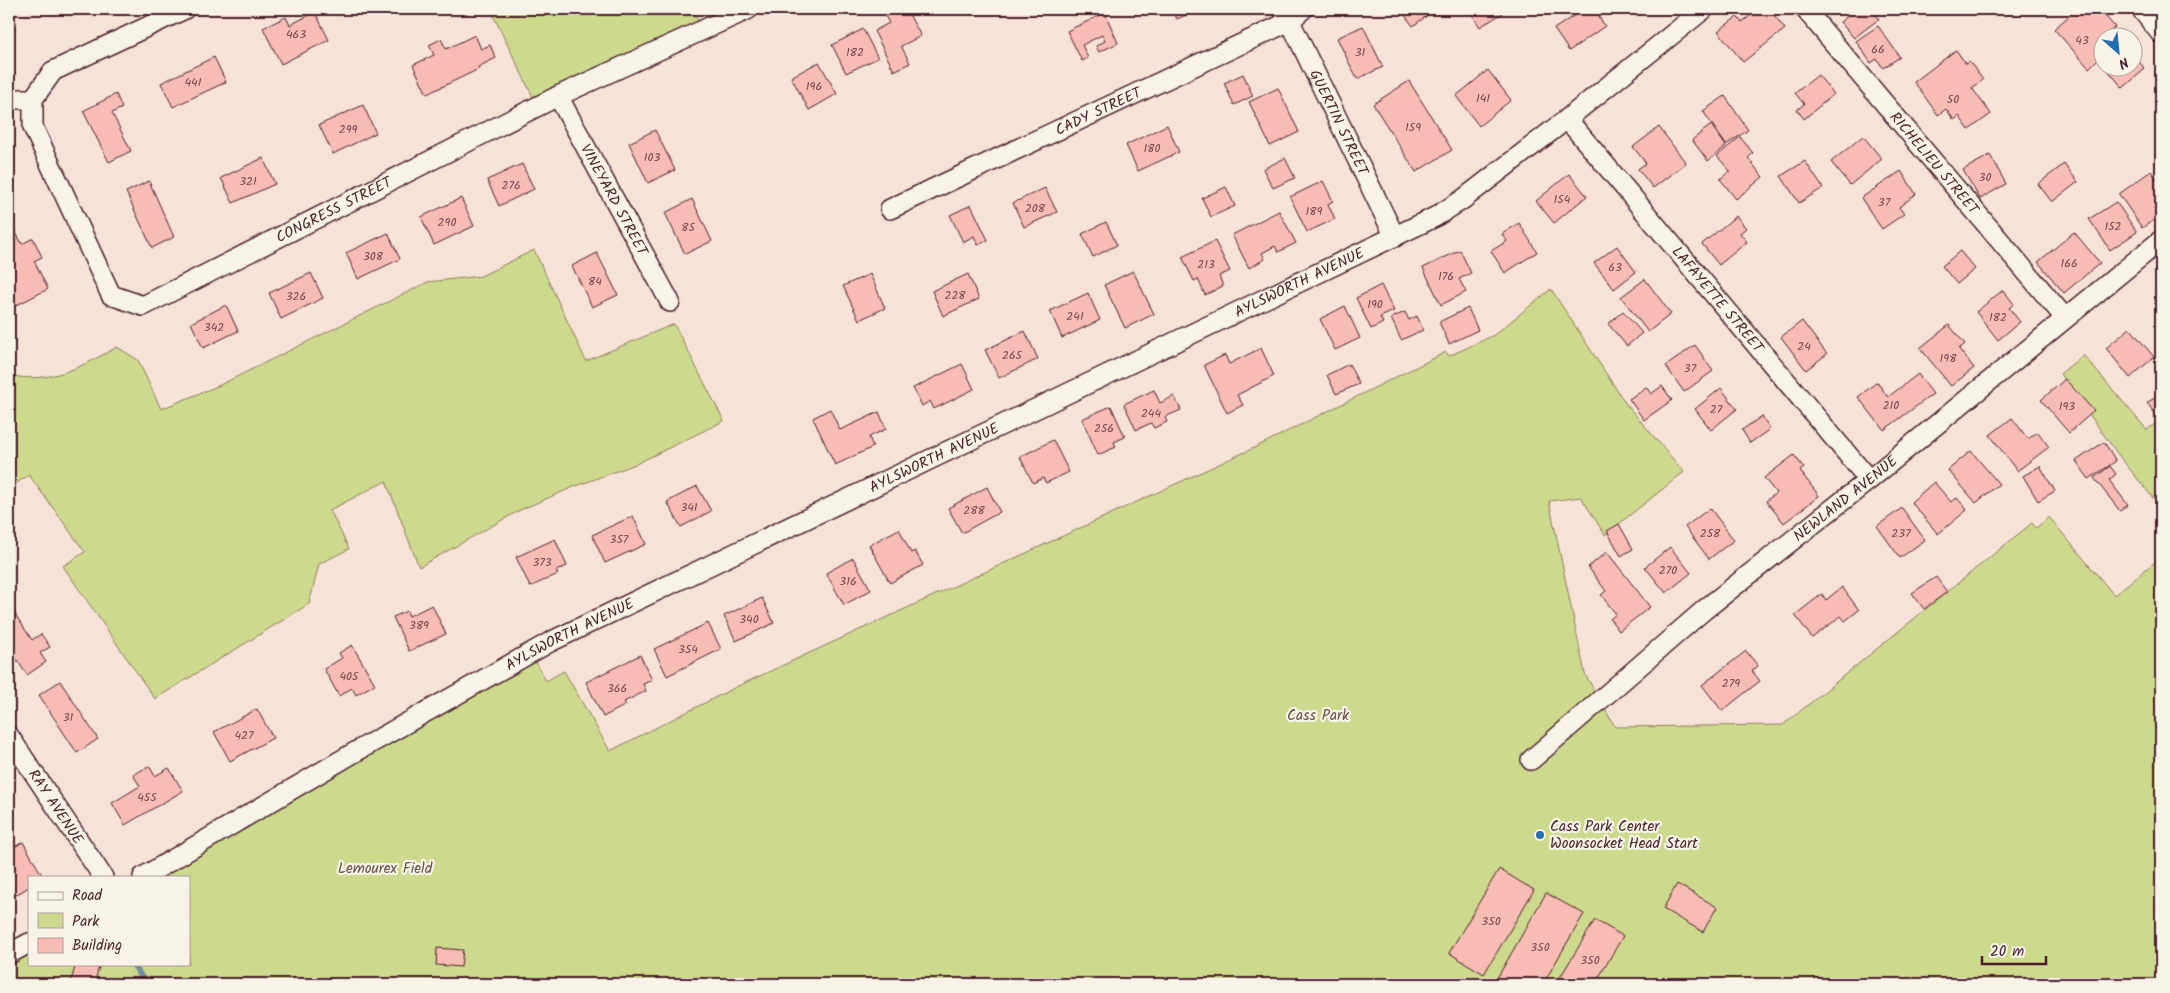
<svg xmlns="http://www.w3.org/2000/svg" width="2170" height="993" font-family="Kalam,sans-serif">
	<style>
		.green { fill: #cdda8d; stroke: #8c7c5c }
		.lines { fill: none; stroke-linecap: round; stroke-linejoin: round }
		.stream { stroke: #718f9c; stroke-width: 6 }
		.building { fill: #f7bcb4; stroke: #4a1f2b }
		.minor-casing { stroke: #4a1f2b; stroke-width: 22 }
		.minor { stroke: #f7f3e8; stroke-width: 19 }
		.poi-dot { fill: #1f6fb2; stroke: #f7f3e8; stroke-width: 2 }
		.labels { text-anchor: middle; stroke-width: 4.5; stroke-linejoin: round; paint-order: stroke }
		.number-label { font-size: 12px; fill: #75464d }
		.street-label { font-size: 15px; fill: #4a1f2b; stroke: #f7f3e8 }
		.park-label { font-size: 15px; fill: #6b4e44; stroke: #f7f3e8 }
		.poi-label { font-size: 15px; fill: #4a1f2b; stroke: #f7f3e8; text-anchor: start }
	</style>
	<rect width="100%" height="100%" fill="#f7e2d8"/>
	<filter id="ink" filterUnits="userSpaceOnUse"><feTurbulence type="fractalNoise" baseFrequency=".02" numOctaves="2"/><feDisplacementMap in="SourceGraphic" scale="10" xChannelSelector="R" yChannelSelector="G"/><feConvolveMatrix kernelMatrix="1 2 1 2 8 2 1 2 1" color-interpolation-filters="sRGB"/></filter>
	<g filter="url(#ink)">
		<g class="green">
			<polygon points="490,9 692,9 701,25 536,103"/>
			<path d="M534,250l52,111 88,-37 50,97 -88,43 -60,22 -56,24 -101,57 -33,-86 -56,29 19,39 -30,15 -10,40 -154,95 -92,-133 22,-14 -56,-77 -20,13v-113c40,10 74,-9 108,-28l21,13 23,49 59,-24 208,-103 53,-6z"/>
			<polygon points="1551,289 1626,404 1684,472 1605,535 1581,497 1549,501 1585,674 1615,727 1783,725 2032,523 2036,528 2049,517 2114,595 2161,557 2161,984 9,984 9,952 29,941 29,964 189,964 189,877 138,877 532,655 546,681 564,671 610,751 738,686 1258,446 1446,352 1449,356 1494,335"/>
			<polygon points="2083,355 2147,430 2161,419 2161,508 2120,457 2060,374"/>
		</g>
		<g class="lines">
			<polyline class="stream" points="133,964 146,984"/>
		</g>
		<g class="building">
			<polygon points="881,9 906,9 921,36 901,46 910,63 894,71 874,31 889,23"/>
			<polygon points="1172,9 1199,9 1177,19"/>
			<polygon points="1400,9 1436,9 1413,26"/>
			<polygon points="1470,9 1500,9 1503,13 1480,27 1469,10"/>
			<polygon points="1584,9 1594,9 1605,26 1569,51 1554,29"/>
			<polygon points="1759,9 1769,9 1785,29 1743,62 1718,31 1737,17 1742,22"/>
			<polygon points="1856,9 1871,9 1879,19 1854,38 1840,22"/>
			<polygon points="2077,9 2099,9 2115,27 2098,42 2102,47 2102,55 2089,68 2054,29"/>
			<polygon points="315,12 329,40 281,64 263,28 286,17 290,25"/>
			<polygon points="1105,13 1118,43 1099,52 1096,46 1105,41 1102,35 1082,45 1088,58 1082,61 1067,31"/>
			<polygon points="1363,26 1383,67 1357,79 1337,38"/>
			<polygon points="1878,26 1900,57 1883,68 1877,59 1871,63 1856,41"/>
			<polygon points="863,29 878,58 846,73 832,45"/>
			<polygon points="475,35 481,49 490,45 496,58 478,67 479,69 427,94 413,65 434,55 429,45 441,39 446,49"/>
			<polygon points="1956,50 1966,64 1969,61 1983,80 1972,88 1991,114 1969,130 1959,116 1954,120 1946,109 1938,115 1914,82"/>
			<polygon points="2132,53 2145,69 2123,88 2106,68 2132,68"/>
			<polygon points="214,57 226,82 173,107 161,83"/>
			<polygon points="819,62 837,94 809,110 791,77"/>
			<polygon points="1488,70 1511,100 1479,126 1456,96"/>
			<polygon points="1243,74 1253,96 1234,105 1224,83"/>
			<polygon points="1818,75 1834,94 1804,119 1797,110 1804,104 1795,93"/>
			<polygon points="1409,81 1452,150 1416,172 1373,104"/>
			<polygon points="1278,88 1299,132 1270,146 1249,102"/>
			<polygon points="116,94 122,108 112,113 131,151 109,162 83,111"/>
			<polygon points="1725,96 1748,130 1726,145 1703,111"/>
			<polygon points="363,105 376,133 333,154 319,125"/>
			<polygon points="1167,125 1179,152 1138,171 1126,145"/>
			<polygon points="1711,125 1726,146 1708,161 1692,140"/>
			<polygon points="1659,127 1686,163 1653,188 1638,169 1646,163 1633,147"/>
			<polygon points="655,130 675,170 648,183 629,143"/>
			<polygon points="1863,136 1882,159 1850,185 1831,162"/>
			<polygon points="1740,137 1753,153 1748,158 1763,177 1736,199 1720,179 1730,171 1717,156"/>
			<polygon points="1990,155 2006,184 1980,199 1963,170"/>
			<polygon points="263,158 275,184 233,203 221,178"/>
			<polygon points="1285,158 1295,178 1273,188 1263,169"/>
			<polygon points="1805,161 1823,188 1799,203 1781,176"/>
			<polygon points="522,164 534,189 499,206 487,180"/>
			<polygon points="2064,164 2078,182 2052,202 2038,184"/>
			<polygon points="1901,171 1916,194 1899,207 1904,214 1882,229 1861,198"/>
			<polygon points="2151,171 2161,185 2161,215 2142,228 2119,194"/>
			<polygon points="1569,174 1587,196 1554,223 1536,201"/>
			<polygon points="149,181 174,237 152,248 126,192"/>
			<polygon points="1323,181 1333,201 1328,204 1335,219 1307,232 1290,197"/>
			<polygon points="1226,187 1235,206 1211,217 1202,198"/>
			<polygon points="1045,188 1057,212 1024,227 1013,203"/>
			<polygon points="461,198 474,226 434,245 421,217"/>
			<polygon points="692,199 712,241 685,254 665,213"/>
			<polygon points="2116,202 2137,232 2110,250 2089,219"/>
			<polygon points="971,205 988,240 978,245 974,236 963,242 950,215"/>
			<polygon points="1279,211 1296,243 1278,252 1275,246 1262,253 1265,259 1249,268 1232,235"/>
			<polygon points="1736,216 1746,228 1740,233 1747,242 1719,265 1702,244"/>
			<polygon points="1106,222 1117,245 1093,257 1082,234"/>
			<polygon points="1519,223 1537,252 1505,273 1491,251 1507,241 1502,234"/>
			<polygon points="13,227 22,244 33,238 42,257 34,261 48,289 15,306 9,294 9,229"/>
			<polygon points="2074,232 2100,263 2064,293 2038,262"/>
			<polygon points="388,233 400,259 358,279 346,253"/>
			<polygon points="1215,241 1230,271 1219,276 1223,286 1205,295 1198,279 1194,281 1182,257"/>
			<polygon points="1617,246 1636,272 1614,289 1594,263"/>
			<polygon points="1460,250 1471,273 1459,279 1466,292 1441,305 1423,268"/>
			<polygon points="1960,251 1975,269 1957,284 1942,266"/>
			<polygon points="597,253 618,295 592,307 572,266"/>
			<polygon points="1133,271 1154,314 1125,328 1104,285"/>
			<polygon points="311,273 323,298 281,319 269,293"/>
			<polygon points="870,274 885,308 859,320 843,286"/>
			<polygon points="968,274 979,299 943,316 932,291"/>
			<polygon points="1645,279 1671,314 1648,332 1621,297"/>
			<polygon points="1381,285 1394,311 1380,317 1383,323 1371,329 1356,298"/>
			<polygon points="2003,290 2014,304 2009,308 2020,322 1998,340 1976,312"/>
			<polygon points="1088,293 1100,320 1062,338 1050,311"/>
			<polygon points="226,305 238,331 203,348 191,323"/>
			<polygon points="1345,306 1360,338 1335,350 1320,319"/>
			<polygon points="1468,308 1478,330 1449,344 1439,322"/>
			<polygon points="1623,311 1642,333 1627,346 1608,324"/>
			<polygon points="1405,312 1409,320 1417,316 1423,330 1401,340 1391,318"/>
			<polygon points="1802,321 1827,354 1806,370 1781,337"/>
			<polygon points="1949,325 1965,344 1959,349 1974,368 1951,386 1920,348"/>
			<polygon points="2130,328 2154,357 2130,378 2106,348"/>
			<polygon points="1025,331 1038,359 999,378 985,350"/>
			<polygon points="1695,345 1713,371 1684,392 1666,366"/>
			<polygon points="1261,348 1274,376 1237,395 1243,405 1227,413 1204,365 1225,355 1229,364"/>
			<polygon points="962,364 974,389 934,409 930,401 922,406 913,388"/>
			<polygon points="1349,364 1359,384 1336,394 1327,375"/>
			<polygon points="1918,374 1933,394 1884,430 1858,397 1877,382 1888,397"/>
			<polygon points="2065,379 2094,411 2069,433 2041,400"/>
			<polygon points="1662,386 1672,400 1644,420 1629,399 1646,387 1651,394"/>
			<polygon points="1721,388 1737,409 1711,430 1695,409"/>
			<polygon points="1154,390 1160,403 1174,396 1181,410 1165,417 1167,422 1154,428 1151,423 1136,430 1124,404"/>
			<polygon points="2161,393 2161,419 2160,420 2147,403"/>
			<polygon points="1111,406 1125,437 1114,442 1116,447 1098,455 1082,419"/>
			<polygon points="830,409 840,430 879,412 886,429 869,437 873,447 835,465 813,418"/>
			<polygon points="1762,416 1770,429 1750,443 1742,430"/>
			<polygon points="2012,418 2028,439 2038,432 2049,447 2017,471 1990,435"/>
			<polygon points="1053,440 1069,472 1046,483 1043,478 1033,483 1020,457"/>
			<polygon points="2104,442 2116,461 2089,479 2076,461"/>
			<polygon points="1971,451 1999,484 1976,503 1948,470"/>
			<polygon points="1794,455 1804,468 1800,471 1819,496 1784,523 1766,501 1776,493 1764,478"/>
			<polygon points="2040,466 2055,491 2038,501 2023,476"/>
			<polygon points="2110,466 2116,474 2109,480 2128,505 2120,511 2094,478"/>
			<polygon points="1934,482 1951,502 1957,498 1967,510 1938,534 1911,502"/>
			<polygon points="697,486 711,511 681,527 667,502"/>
			<polygon points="987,487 1000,512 962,533 948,508"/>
			<polygon points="1710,508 1734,540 1709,559 1685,527"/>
			<polygon points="1902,508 1925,540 1900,558 1877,526"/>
			<polygon points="633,516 646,544 605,563 592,535"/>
			<polygon points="1619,524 1633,549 1621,556 1607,531"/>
			<polygon points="899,529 911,553 915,551 923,565 890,583 869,545"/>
			<polygon points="555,539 567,566 556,571 558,574 530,587 516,557"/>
			<polygon points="1670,547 1691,573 1666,593 1645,567"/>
			<polygon points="1607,552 1650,607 1619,631 1610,619 1616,614 1601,595 1606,591 1588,567"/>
			<polygon points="853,558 871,590 844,605 826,573"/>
			<polygon points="1936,577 1947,592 1924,609 1912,593"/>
			<polygon points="1842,587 1859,610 1845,621 1841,616 1812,638 1795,615 1822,594 1826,600"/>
			<polygon points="762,598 774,623 736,641 724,616"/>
			<polygon points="432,605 446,634 409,651 393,617 407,611 409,616"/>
			<polygon points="13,611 32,640 41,634 50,647 40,653 46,662 27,675 15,657 12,658 9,654 9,614"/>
			<polygon points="708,623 721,649 667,676 654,649"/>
			<polygon points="352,645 375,684 356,695 352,688 339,696 324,669 342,658 339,653"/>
			<polygon points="1746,651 1758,666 1752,671 1760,681 1722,711 1702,685"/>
			<polygon points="640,655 652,680 643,684 646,691 624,702 626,705 603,717 586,682"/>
			<polygon points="60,681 98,739 77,753 39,695"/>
			<polygon points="257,709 273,738 230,761 214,732"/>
			<polygon points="149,766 155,776 169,768 183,791 125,825 112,803 140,786 133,775"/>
			<polygon points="23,842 43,877 29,877 29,887 9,899 9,866 12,864 9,858 9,850"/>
			<polygon points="1499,869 1534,890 1484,974 1449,953"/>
			<polygon points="1677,884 1717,907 1703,932 1663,909"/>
			<polygon points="1546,893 1584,914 1543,984 1503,984 1496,980"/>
			<polygon points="1595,920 1623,936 1595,984 1556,984"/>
			<polygon points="437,948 463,950 461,967 436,965"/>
			<polygon points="76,964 90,964 99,967 94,984 70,984"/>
		</g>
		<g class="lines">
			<defs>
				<g id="minor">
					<path id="s1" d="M185,9l-132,62 -20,28v28l78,168 32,11 415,-210 191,-87"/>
					<path id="s2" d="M1284,9l111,228"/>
					<path id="s3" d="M1805,9l260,309"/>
					<polyline points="2141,9 2161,34"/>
					<path id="s4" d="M558,96l112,206"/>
					<polyline points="9,99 33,99"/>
					<path id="s5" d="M1567,119l302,361"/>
					<path id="s6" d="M890,209l400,-188 13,-12"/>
					<path id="s7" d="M9,736l94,141"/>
					<path id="s8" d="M1531,760l173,-150 165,-130 292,-240"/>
					<path id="s9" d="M143,877l207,-122 200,-113 885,-425 27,-17 105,-81 137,-110"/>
					<polyline points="9,954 29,943"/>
				</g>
			</defs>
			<use href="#minor" class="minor-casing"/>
			<use href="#minor" class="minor"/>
		</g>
	</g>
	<circle class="poi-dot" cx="1540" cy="835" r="5"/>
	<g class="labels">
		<g class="number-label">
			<text x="296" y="38">463</text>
			<text x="2082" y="44">43</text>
			<text x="1878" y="53">66</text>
			<text x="855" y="56">182</text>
			<text x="1360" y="56">31</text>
			<text x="193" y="86">441</text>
			<text x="814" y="90">196</text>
			<text x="1483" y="102">141</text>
			<text x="1953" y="103">50</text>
			<text x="1413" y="131">159</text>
			<text x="348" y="133">299</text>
			<text x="1152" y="152">180</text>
			<text x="652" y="161">103</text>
			<text x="1985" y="181">30</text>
			<text x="248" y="185">321</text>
			<text x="511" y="189">276</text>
			<text x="1562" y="203">154</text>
			<text x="1884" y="206">37</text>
			<text x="1035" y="212">208</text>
			<text x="1314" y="215">189</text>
			<text x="447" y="226">290</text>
			<text x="2113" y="230">152</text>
			<text x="688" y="231">85</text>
			<text x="373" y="260">308</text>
			<text x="2069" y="267">166</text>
			<text x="1206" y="268">213</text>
			<text x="1615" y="271">63</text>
			<text x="1446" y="280">176</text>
			<text x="595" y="285">84</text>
			<text x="955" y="299">228</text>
			<text x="296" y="300">326</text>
			<text x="1375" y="308">190</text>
			<text x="1075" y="320">241</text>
			<text x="1998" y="321">182</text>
			<text x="214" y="331">342</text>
			<text x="1804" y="350">24</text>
			<text x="1012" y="359">265</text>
			<text x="1948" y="362">198</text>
			<text x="1690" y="372">37</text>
			<text x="1891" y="409">210</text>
			<text x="2067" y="410">193</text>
			<text x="1716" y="413">27</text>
			<text x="1151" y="417">244</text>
			<text x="1104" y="432">256</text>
			<text x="689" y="511">341</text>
			<text x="974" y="514">288</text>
			<text x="1710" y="537">258</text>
			<text x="1901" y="537">237</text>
			<text x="619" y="543">357</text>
			<text x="542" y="566">373</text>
			<text x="1668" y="574">270</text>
			<text x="848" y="585">316</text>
			<text x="749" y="623">340</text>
			<text x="419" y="629">389</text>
			<text x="688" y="653">354</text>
			<text x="349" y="680">405</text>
			<text x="1731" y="687">279</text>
			<text x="617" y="692">366</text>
			<text x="68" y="721">31</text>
			<text x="244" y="739">427</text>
			<text x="147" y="801">455</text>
			<text x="1491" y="925">350</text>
			<text x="1540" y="951">350</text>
			<text x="1590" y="964">350</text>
		</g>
		<g class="street-label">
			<text dy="5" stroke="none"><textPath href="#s6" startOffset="230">CADY STREET</textPath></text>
			<text dy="5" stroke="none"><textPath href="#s2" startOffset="126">GUERTIN STREET</textPath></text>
			<text dy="5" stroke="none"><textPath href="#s3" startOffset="201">RICHELIEU STREET</textPath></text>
			<text dy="5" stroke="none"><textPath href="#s4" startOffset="118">VINEYARD STREET</textPath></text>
			<text dy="5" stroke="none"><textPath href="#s1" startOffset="641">CONGRESS STREET</textPath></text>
			<text dy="5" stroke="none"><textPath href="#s9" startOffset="1301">AYLSWORTH AVENUE</textPath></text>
			<text dy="5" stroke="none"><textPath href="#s5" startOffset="235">LAFAYETTE STREET</textPath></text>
			<text dy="5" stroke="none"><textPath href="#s9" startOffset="896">AYLSWORTH AVENUE</textPath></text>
			<text dy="5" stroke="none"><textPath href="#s8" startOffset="409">NEWLAND AVENUE</textPath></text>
			<text dy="5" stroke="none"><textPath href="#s9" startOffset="491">AYLSWORTH AVENUE</textPath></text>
			<text dy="5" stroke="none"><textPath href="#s7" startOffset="85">RAY AVENUE</textPath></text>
		</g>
		<g class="park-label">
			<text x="1318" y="720">Cass Park</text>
			<text x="385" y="873">Lemourex Field</text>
		</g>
		<g class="poi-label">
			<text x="1550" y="831">Cass Park Center<tspan x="1550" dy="17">Woonsocket Head Start</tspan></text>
		</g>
	</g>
	<rect width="2170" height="993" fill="none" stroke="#f7f3e8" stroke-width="30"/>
	<rect x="15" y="15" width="2140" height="963" fill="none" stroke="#4a1f2b" stroke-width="2" filter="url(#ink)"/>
	<rect x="28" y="876" width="162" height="90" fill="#f7f3e8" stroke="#b29e9c"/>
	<rect x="38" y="892" width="25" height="8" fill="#f7f3e8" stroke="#b29e9c"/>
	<text x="72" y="900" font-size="15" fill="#4a1f2b">Road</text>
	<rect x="38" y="913" width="25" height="15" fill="#cdda8d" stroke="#b29e9c"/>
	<text x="72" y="926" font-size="15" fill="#4a1f2b">Park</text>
	<rect x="38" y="938" width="25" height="15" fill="#f7bcb4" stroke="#b29e9c"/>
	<text x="72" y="950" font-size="15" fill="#4a1f2b">Building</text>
	<g transform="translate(2118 52) rotate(153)"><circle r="24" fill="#f7f3e8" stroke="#b29e9c"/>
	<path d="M0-4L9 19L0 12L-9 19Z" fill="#1f6fb2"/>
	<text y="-8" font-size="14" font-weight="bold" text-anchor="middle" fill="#4a1f2b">N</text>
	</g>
	<path d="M1982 956v8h64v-8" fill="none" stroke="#4a1f2b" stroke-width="2.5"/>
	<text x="1990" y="956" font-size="15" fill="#4a1f2b" stroke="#f7f3e8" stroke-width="4" paint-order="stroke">20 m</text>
</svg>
